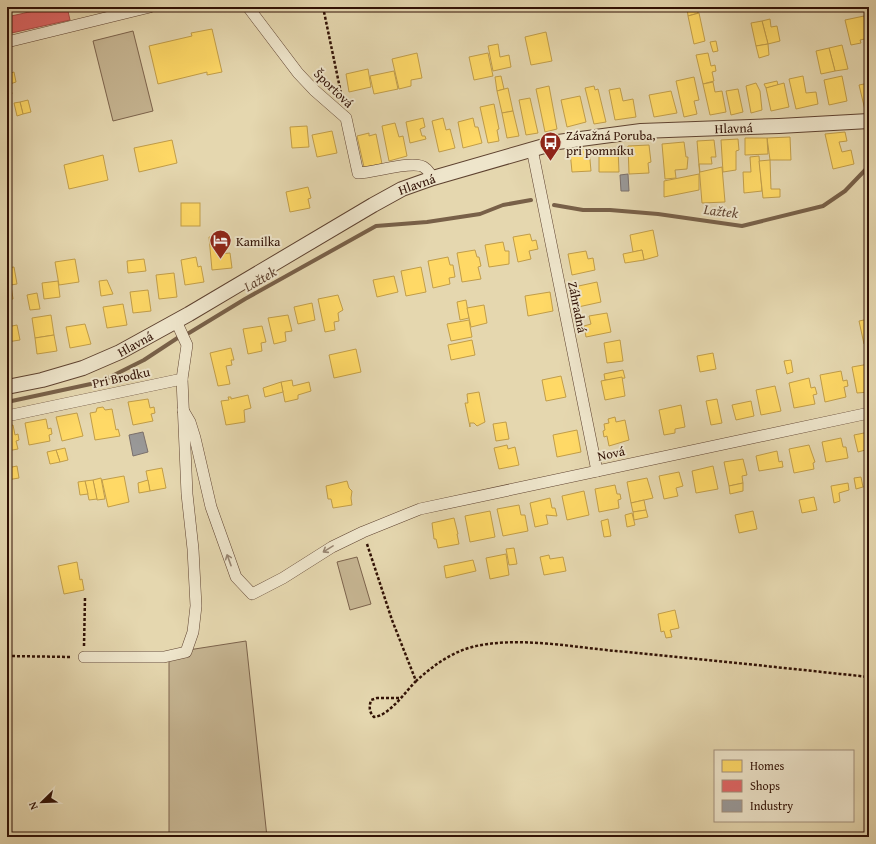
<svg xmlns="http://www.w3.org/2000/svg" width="876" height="844" font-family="'Gentium Book Plus',serif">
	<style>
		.green { fill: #c6b592; stroke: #7c634c }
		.homes { fill: #ffd966; stroke: #c19d49 }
		.shops { fill: #e06666; stroke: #ac4c49 }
		.industry { fill: #999; stroke: #7a706d }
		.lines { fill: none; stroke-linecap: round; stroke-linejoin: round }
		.stream { stroke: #786048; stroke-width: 4 }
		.minor-casing { stroke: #5e4230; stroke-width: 12 }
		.tertiary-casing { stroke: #5e4230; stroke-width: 16 }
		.path { stroke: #311105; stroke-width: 2.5; stroke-dasharray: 3 2; stroke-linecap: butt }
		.minor { stroke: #eee5cb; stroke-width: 11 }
		.tertiary { stroke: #eee5cb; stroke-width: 14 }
		.oneway { stroke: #998672 }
		.labels { text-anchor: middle; stroke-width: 4; stroke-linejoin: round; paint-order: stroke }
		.street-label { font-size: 13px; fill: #311105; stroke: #eee5cb }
		.poi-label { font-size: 13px; fill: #311105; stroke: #eee5cb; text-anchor: start }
		.water-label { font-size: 14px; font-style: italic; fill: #614532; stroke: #eee5cb }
	</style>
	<rect width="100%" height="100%" fill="#e5d7af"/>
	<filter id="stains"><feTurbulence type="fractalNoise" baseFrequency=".005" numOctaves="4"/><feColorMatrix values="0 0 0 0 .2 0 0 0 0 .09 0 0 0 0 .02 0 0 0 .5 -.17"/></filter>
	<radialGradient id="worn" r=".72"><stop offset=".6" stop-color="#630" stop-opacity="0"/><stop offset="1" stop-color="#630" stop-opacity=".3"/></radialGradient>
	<g class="green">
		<polygon points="133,31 153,111 113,121 93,41"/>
		<polygon points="357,557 371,604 350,610 337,562"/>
		<polygon points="246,641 267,837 169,837 169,653"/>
	</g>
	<g class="homes">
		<polygon points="697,7 698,13 688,16 687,8"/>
		<polygon points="699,13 705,41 694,44 688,16"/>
		<polygon points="864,16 869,38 860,40 861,43 851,45 845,20"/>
		<polygon points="770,19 771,27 777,26 780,41 768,44 762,21"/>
		<polygon points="762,21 768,44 756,46 751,23"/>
		<polygon points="212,29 222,72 207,75 207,72 158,84 149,46 192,36 191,33"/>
		<polygon points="546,32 552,61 531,65 525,37"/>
		<polygon points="716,41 718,51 713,52 710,42"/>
		<polygon points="498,44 500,57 509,55 511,67 493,71 488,46"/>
		<polygon points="768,44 769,55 759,58 756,46"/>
		<polygon points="842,45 848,69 835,71 829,48"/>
		<polygon points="829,48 835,71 821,74 816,51"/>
		<polygon points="417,53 422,78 411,80 411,86 399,89 392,59"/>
		<polygon points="488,53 493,76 474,80 469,57"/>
		<polygon points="708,53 711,66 715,65 716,71 712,72 714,81 703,84 696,55"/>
		<polygon points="7,67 9,67 11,73 14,72 16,82 10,84 12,94 7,95"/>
		<polygon points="368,69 371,87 349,92 346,74"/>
		<polygon points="394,71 398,89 374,94 370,76"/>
		<polygon points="501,76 504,89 497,91 495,77"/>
		<polygon points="803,76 806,93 816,92 818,104 796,109 789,79"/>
		<polygon points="842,76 847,101 829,105 824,80"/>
		<polygon points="694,77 699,100 694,101 697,114 684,117 676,81"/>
		<polygon points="777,81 778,85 766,88 764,84"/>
		<polygon points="713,82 715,92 722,91 726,112 710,115 703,84"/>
		<polygon points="756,83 760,91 762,110 751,113 746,86"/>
		<polygon points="784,83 789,107 771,111 766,88"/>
		<polygon points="869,83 869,109 865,110 859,85"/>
		<polygon points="549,86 557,129 545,132 536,89"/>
		<polygon points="594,86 595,90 598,89 606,122 594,124 585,88"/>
		<polygon points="508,88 513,111 502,113 497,91"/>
		<polygon points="620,88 623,101 633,99 636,117 615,120 609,90"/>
		<polygon points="738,89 743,112 731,115 726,91"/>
		<polygon points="671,91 677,113 654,117 649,95"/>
		<polygon points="580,96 586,122 567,127 561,100"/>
		<polygon points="530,98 538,133 526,135 519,100"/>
		<polygon points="28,100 31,112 23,114 20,102"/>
		<polygon points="20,102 23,114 17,116 14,103"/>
		<polygon points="494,104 499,129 497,130 499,141 488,143 480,107"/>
		<polygon points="513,111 519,136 507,138 502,113"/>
		<polygon points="423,118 425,127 420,129 422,136 425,136 426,139 410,143 406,122"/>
		<polygon points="443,118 446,130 450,129 455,148 439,152 432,121"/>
		<polygon points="473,118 475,127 478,127 482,143 463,148 458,122"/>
		<polygon points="395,123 399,137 403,136 407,156 389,161 382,126"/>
		<polygon points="307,126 309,147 292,148 290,127"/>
		<polygon points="332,131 337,153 317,157 312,135"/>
		<polygon points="845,132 847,141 839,142 842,152 851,150 854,164 833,169 825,134"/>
		<polygon points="369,133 369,136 376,134 382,164 364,167 357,136"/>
		<polygon points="790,137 791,160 770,160 767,138"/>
		<polygon points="745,138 767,138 768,154 745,155"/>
		<polygon points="738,139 739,150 736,151 736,170 723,172 721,140"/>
		<polygon points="172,140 177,163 139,172 134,148"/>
		<polygon points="714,140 716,157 711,157 712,164 699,164 700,172 722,167 725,202 702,203 697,141"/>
		<polygon points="684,142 686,157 688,157 687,169 675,170 676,178 665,179 662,144"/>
		<polygon points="649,145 651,162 648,163 649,173 629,174 628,146"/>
		<polygon points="599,148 618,148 619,172 599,172"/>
		<polygon points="589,149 591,171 572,172 570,151"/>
		<polygon points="103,155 108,180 69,189 64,165"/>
		<polygon points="759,156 762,191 744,193 743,172 751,172 750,157"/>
		<polygon points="770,160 771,189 780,189 780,197 763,198 759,161"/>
		<polygon points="699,174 699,190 664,197 664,181"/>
		<polygon points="308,187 311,198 308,199 310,208 290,212 286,192"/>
		<rect x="181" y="203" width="19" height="23"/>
		<polygon points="653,230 658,256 644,260 642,250 633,252 630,235"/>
		<polygon points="530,234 532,241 536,240 538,249 529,251 531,259 518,262 513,237"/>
		<polygon points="218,236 220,254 230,253 232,268 212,270 209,237"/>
		<polygon points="503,242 505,251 509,251 509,264 489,267 485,245"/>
		<polygon points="475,250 477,257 479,257 481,266 478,267 481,279 462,282 457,253"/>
		<polygon points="642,250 644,260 625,263 623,254"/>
		<polygon points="586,251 588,259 593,258 595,270 572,275 568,254"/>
		<polygon points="869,252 869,269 865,253"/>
		<polygon points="196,257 198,267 201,266 204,282 185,285 181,260"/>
		<polygon points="448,257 450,265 453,265 455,277 449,278 450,284 433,288 428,261"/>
		<polygon points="75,259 79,282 59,285 55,262"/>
		<polygon points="144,259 146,271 128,273 127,261"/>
		<polygon points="14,267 17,284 11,285 13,299 7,300 7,268"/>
		<polygon points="421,267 426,292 406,296 401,271"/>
		<polygon points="174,273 177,297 159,299 156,275"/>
		<polygon points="394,276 398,292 377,297 373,280"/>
		<polygon points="107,280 113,294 101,296 99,281"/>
		<polygon points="58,281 60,297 44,299 42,283"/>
		<polygon points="597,282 601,302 578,307 574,287"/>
		<polygon points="148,290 151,311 133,313 130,292"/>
		<polygon points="550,292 553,311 528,316 525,296"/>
		<polygon points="37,293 40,309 30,310 27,295"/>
		<polygon points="338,295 343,310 338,313 339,321 334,322 335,330 325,332 318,299"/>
		<polygon points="466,300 469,318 460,320 457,302"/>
		<polygon points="312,303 315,320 298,324 294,307"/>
		<polygon points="123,304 127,325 107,328 103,307"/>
		<polygon points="484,305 487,323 471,327 467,308"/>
		<polygon points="9,306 11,320 7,321 7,307"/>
		<polygon points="607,313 611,332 586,337 584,326 591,324 589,316"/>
		<polygon points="51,315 54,335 35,338 32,318"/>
		<polygon points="288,315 292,331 285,332 286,341 274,344 268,318"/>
		<polygon points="869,319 869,343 864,344 859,321"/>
		<polygon points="469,320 472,337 451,341 447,324"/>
		<polygon points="85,324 91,344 70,348 66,327"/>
		<polygon points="17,325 20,340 7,342 7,327"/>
		<polygon points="262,326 266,342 261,343 262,351 248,354 243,329"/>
		<polygon points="54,335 57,351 37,354 35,338"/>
		<polygon points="472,340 475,355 451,360 448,345"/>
		<polygon points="620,340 623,361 607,363 604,343"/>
		<polygon points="231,348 234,360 231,360 232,365 226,366 230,384 218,386 210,353"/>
		<polygon points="356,349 361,372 334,378 329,355"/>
		<polygon points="713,353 716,369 700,372 697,356"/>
		<polygon points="791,360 793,372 787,374 784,361"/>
		<polygon points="869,364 869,392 857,393 852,367"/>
		<polygon points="623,370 625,378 605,380 604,374"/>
		<polygon points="841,371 843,381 847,380 848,386 844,387 846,397 825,402 820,375"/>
		<polygon points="561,376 566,397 546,401 542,380"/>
		<polygon points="622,377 625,396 605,400 601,381"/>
		<polygon points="809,378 811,388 815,387 817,394 813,395 815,404 794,408 789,383"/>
		<polygon points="292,380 293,386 309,382 311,391 298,395 298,399 285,402 281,382"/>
		<polygon points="281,382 283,392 265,397 263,388"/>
		<polygon points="775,386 781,411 761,415 756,390"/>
		<polygon points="479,392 485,422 477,426 474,423 470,423 470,427 465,403 468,403 467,394"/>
		<polygon points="248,395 251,408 244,410 245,422 226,425 221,401 229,400 228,397 231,397 231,399"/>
		<polygon points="148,399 150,408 154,407 155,413 151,414 153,421 133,425 128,402"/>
		<polygon points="717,399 722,423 711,425 706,401"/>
		<polygon points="751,401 754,416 736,420 732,405"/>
		<polygon points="681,405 685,427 675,429 675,433 664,435 659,410"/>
		<polygon points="103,407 105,410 112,409 116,430 118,429 120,436 95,440 90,413 96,412 97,408"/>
		<polygon points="77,413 83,436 62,441 56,417"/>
		<polygon points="615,417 616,422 625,420 629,440 609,446 607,436 604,437 603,431 605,430 604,424 609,423 608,419"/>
		<polygon points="46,419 48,429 51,428 52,434 49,435 50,441 29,445 25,423"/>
		<polygon points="506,422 509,439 496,441 493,424"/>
		<polygon points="13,425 15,435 18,434 19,440 16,441 18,449 7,451 7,426"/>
		<polygon points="577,430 581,452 557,457 553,435"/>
		<polygon points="869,432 869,449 858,452 854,435"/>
		<polygon points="841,438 843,447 846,447 848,458 826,462 822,442"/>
		<polygon points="507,445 508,449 515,447 519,465 499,469 494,448"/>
		<polygon points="809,445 815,462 813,463 814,469 794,473 789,449"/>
		<polygon points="65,448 68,460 60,462 56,450"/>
		<polygon points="56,450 60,462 50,464 47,452"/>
		<polygon points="777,451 779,462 782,461 783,467 759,471 756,456"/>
		<polygon points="743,459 747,475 742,476 743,483 729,486 724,462"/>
		<polygon points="17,466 19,478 7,480 7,468"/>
		<polygon points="713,466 718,489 696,493 692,471"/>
		<polygon points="162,468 166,488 150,491 146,471"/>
		<polygon points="679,472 683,486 676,488 678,496 664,499 659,476"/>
		<polygon points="124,476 129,502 108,507 102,480"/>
		<polygon points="861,477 863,487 856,489 854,478"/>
		<polygon points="101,478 105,499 97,500 93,480"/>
		<polygon points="647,478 653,498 631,503 627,482"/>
		<polygon points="93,480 97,499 89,500 85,481"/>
		<polygon points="148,480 150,491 139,493 138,483"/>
		<polygon points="85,481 88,494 80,495 78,482"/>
		<polygon points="347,481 349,488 352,491 351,498 352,505 333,508 331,499 328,499 326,486"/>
		<polygon points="743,483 743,491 730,494 729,486"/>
		<polygon points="848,483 849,490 839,493 840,501 834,503 831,486"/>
		<polygon points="615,485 617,494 620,494 621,499 618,500 619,508 599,512 595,489"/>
		<polygon points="869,485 869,495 866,496 864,486"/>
		<polygon points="584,491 589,515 567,520 562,496"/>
		<polygon points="814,497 817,510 802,513 799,500"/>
		<polygon points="550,498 552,508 555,508 557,516 546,515 548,524 535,527 530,503"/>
		<polygon points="644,500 646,510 633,512 631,503"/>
		<polygon points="519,505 521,515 525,515 528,531 503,536 497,509"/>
		<polygon points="646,510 648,517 634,520 633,512"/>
		<polygon points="490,511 495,537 470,542 465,516"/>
		<polygon points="753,511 757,529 739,533 735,515"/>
		<polygon points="632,513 635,525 627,527 625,515"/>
		<polygon points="454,518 458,534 457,534 459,544 438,548 436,539 434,539 432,523"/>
		<polygon points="608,519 611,536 604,537 601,521"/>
		<polygon points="514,548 517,564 509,565 506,549"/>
		<polygon points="506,554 509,575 490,579 486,558"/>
		<polygon points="549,555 550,559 563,557 566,571 544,575 540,557"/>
		<polygon points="473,560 476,571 446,578 444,566"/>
		<polygon points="77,562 80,580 82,579 84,590 64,594 58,566"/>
		<polygon points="675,610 679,628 670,630 672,637 666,638 664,631 661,632 658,614"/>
	</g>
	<polygon class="shops" points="51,7 67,7 70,20 7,34 7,17"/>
	<g class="industry">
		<polygon points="628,174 629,191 621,191 620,175"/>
		<polygon points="143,432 148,452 133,456 129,435"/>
	</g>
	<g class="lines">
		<g class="stream">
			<polyline points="554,205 583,210 610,210 658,214 742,226 823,206 845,191 869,166"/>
			<polyline points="7,402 100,382 144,360 179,337 189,333 245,299 376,226 427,222 480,214 503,205 531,200"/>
		</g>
		<defs>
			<g id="minor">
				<path d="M248,7l50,66 16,17 32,28 12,55c15,0 57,-14 67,-5 3,2 6,7 8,10"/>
				<polyline points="7,42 150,7"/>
				<polyline points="532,149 597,471"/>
				<polyline points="183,410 190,422 195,438 211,507 236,577 252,594 283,578 332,547 363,532 420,509 869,413"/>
				<polyline points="7,416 182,379 187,345 176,321"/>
				<polyline points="84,657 164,657 186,652 193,632 196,606 193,549 187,494 182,379"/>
			</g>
			<g id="tertiary">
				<path id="s1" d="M7,387l35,-7 41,-12 37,-16 69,-38 184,-109 29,-16 31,-11 125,-36 83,-11 138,-5 90,-5"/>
			</g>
		</defs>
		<use href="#minor" class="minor-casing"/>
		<use href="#tertiary" class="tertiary-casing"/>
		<g class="path">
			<polyline points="323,7 342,98"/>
			<path d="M367,544l25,76 24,61c17,-15 34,-28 56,-34 43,-11 101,0 144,4 85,8 169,17 253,26"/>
			<polyline points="84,646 85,597"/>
			<polyline points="7,656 72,657"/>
			<path d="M399,698h-22l-6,2c-2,7 -2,12 3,17 15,-1 32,-26 42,-36"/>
		</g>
		<use href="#minor" class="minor"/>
		<use href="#tertiary" class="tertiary"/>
	</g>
	<defs><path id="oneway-shaft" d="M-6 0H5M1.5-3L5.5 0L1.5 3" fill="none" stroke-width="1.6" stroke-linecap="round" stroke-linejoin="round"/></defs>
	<g class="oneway">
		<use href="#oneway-shaft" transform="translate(328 549) rotate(148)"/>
		<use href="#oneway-shaft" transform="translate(229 560) rotate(-110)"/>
	</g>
	<defs>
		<symbol id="bus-pin" viewBox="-11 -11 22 30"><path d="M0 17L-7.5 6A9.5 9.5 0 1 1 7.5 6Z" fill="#8f2418" stroke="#eee5cb"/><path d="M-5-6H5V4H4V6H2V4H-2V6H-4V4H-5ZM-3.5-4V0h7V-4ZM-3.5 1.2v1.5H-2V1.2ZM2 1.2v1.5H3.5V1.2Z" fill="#fff"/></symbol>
		<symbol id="hotel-pin" viewBox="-11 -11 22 30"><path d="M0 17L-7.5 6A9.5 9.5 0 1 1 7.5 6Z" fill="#8f2418" stroke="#eee5cb"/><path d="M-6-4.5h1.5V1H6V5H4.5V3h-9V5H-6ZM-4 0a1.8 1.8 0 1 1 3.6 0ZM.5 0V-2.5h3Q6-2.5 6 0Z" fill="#fff"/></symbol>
	</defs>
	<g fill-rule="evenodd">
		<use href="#bus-pin" x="538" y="130" width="25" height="34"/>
		<use href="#hotel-pin" x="208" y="228" width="25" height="34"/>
	</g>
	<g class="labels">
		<g class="street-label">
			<text transform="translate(334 88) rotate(44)" y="5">Športová</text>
			<text dy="5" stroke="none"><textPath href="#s1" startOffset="784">Hlavná</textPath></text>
			<text dy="5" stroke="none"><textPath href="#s1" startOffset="460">Hlavná</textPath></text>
			<text transform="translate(578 307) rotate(79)" y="5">Záhradná</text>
			<text dy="5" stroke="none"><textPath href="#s1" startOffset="136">Hlavná</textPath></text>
			<text transform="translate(121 377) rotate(-12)" y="5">Pri Brodku</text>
			<text transform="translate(611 453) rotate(-12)" y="5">Nová</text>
		</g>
		<g class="poi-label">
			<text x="566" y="140">Závažná Poruba,<tspan x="566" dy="15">pri pomníku</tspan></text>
			<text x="236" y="246">Kamilka</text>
		</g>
		<g class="water-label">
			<text transform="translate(721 211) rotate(7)" y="5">Lažtek</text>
			<text transform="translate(260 279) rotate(-30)" y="5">Lažtek</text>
		</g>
	</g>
	<rect width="876" height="844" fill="none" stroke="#e5d7af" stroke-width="24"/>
	<rect x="8" y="8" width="860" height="828" fill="none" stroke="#311105" stroke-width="2"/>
	<rect x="12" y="12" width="852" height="820" fill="none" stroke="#311105"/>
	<rect x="714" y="750" width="140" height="72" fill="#eee5cb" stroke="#a2907c"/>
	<rect x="722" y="760" width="20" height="12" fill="#ffd966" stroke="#a2907c"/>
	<text x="750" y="770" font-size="12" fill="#311105">Homes</text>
	<rect x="722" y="780" width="20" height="12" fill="#e06666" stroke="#a2907c"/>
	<text x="750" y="790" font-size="12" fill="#311105">Shops</text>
	<rect x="722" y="800" width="20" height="12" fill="#999999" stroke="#a2907c"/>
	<text x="750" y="810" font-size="12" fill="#311105">Industry</text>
	<g transform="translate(42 802) rotate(247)" stroke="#eee5cb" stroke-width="3" paint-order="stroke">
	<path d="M0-3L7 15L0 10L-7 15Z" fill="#311105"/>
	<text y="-6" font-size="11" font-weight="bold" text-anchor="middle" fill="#311105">N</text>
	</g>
	<rect width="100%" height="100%" filter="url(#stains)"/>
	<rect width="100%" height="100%" fill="url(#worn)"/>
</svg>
